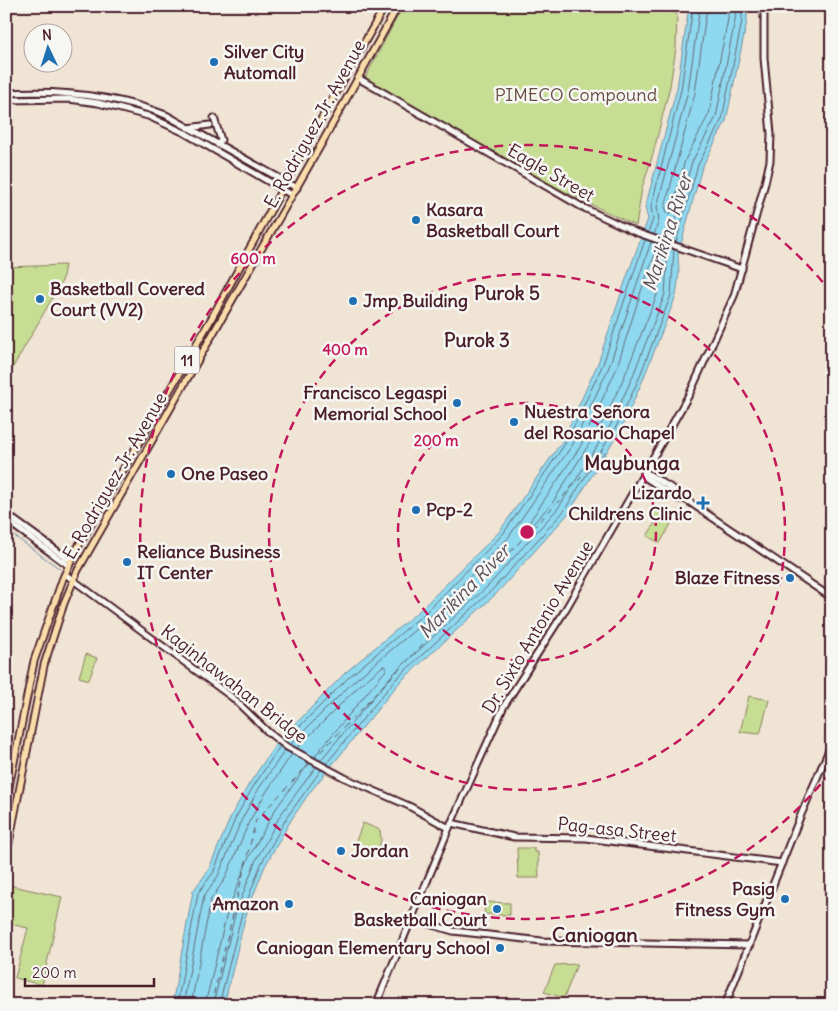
<svg xmlns="http://www.w3.org/2000/svg" width="838" height="1011" font-family="Delius,sans-serif">
	<style>
		.green { fill: #c6dd93; stroke: #887e5f }
		.water { fill: #8ed9ef; stroke: #738fa1 }
		.lines { fill: none; stroke-linecap: round; stroke-linejoin: round }
		.shore { stroke: #656979; stroke-width: 1 }
		.stream { stroke: #738fa1; stroke-width: 1 }
		.ferry { stroke: #5b4e5c; stroke-width: 1; stroke-dasharray: 6 5; stroke-linecap: butt }
		.secondary-casing { stroke: #4a1f2b; stroke-width: 9 }
		.primary-casing { stroke: #4a1f2b; stroke-width: 9 }
		.secondary { stroke: #f6f6f2; stroke-width: 5 }
		.primary { stroke: #f9deab; stroke-width: 5.5 }
		.ring { fill: none; stroke: #c2185b; stroke-width: 2.5; stroke-dasharray: 9 6 }
		.poi-dot { fill: #1f6fb2; stroke: #f6f6f2; stroke-width: 2 }
		.labels { text-anchor: middle; stroke-width: 5; stroke-linejoin: round; paint-order: stroke }
		.shield { fill: #f6f6f2; stroke: #7e6067; stroke-width: 1 }
		.shield-label { font-size: 16px; font-weight: bold; fill: #4a1f2b }
		.poi-label { font-size: 18px; font-weight: bold; fill: #4a1f2b; stroke: #f6f6f2; text-anchor: start }
		.park-label { font-size: 18px; fill: #694e45; stroke: #f6f6f2 }
		.street-label { font-size: 18px; fill: #4a1f2b; stroke: #f6f6f2 }
		.water-label { font-size: 19px; font-style: italic; fill: #5b4e5c; stroke: #f6f6f2 }
		.neighbourhood-label { font-size: 19px; font-weight: bold; fill: #4a1f2b; stroke: #f6f6f2 }
		.quarter-label { font-size: 20px; font-weight: bold; fill: #4a1f2b; stroke: #f6f6f2 }
		.centre { fill: #c2185b; stroke: #f6f6f2; stroke-width: 2.5 }
		.ring-label { font-size: 15px; text-anchor: middle; font-weight: bold; fill: #c2185b; stroke: #f6f6f2; stroke-width: 5; stroke-linejoin: round; paint-order: stroke }
	</style>
	<rect width="100%" height="100%" fill="#f0e4d5"/>
	<filter id="ink" filterUnits="userSpaceOnUse"><feTurbulence type="fractalNoise" baseFrequency=".02" numOctaves="2"/><feDisplacementMap in="SourceGraphic" scale="10" xChannelSelector="R" yChannelSelector="G"/><feConvolveMatrix kernelMatrix="1 2 1 2 8 2 1 2 1" color-interpolation-filters="sRGB"/></filter>
	<g filter="url(#ink)">
		<g class="green">
			<polygon points="403,6 655,6 677,14 676,48 670,86 653,154 642,188 636,226 555,187 365,78"/>
			<polygon points="65,265 62,281 8,376 6,375 6,267"/>
			<polygon points="656,510 667,516 664,520 671,524 660,543 647,536 657,520 652,517"/>
			<polygon points="86,654 97,658 89,680 79,677"/>
			<polygon points="749,696 769,700 760,734 740,732"/>
			<polygon points="363,823 380,830 381,841 377,852 355,843"/>
			<polygon points="517,848 534,848 534,852 538,852 539,878 518,878"/>
			<polygon points="8,885 62,897 42,985 15,978 28,928 6,923"/>
			<polygon points="485,902 510,903 510,915 484,914"/>
			<polygon points="577,964 564,998 544,992 555,965"/>
		</g>
		<polygon class="water" points="689,6 747,6 747,21 726,121 702,167 678,255 679,273 676,296 642,382 621,429 568,514 496,594 399,683 310,792 291,820 265,866 253,896 245,918 224,1005 172,1005 193,891 208,871 232,814 249,784 276,744 346,672 420,610 499,532 563,440 598,363 626,279 648,219 645,208 677,88"/>
		<g class="lines">
			<g class="shore">
				<polyline points="707,6 695,93 665,207 668,214 671,213 685,160 709,114 728,19 728,6"/>
				<polyline points="648,233 653,219 651,207 681,90 693,6"/>
				<polyline points="654,235 659,220 657,207 688,91 700,6"/>
				<polyline points="670,240 692,162 716,117 735,20 736,6"/>
				<polyline points="676,242 698,165 722,119 742,21 742,6"/>
				<polygon points="656,253 659,256 660,272 658,292 625,375 604,420 553,502 533,524 531,524 530,521 580,447 616,370 643,285"/>
				<polyline points="285,741 350,676 424,614 503,534 567,441 603,364 645,240"/>
				<polyline points="290,745 354,681 428,619 508,538 573,444 609,367 651,242"/>
				<polyline points="297,748 359,686 383,666 386,666 386,670 314,757"/>
				<polyline points="320,761 391,676 488,586 559,507 611,424 632,378 665,294 668,248"/>
				<polyline points="326,764 395,680 492,590 564,511 616,427 638,381 671,295 674,250"/>
				<polyline points="177,1005 198,893 213,873 236,817 253,787 280,746"/>
				<polyline points="183,1005 204,896 218,876 242,819 258,790 285,750"/>
				<polyline points="191,1005 211,899 225,879 249,822 265,794 292,754"/>
				<polyline points="205,1005 227,913 248,859 275,810 309,763"/>
				<polyline points="213,1005 235,915 255,862 281,814 316,767"/>
				<polyline points="219,1005 241,917 261,864 287,817 321,770"/>
			</g>
			<polyline class="stream" points="6,530 60,569"/>
			<g class="ferry">
				<polyline points="313,760 608,449"/>
				<polyline points="211,1005 256,820 310,763"/>
			</g>
			<defs>
				<g id="secondary">
					<polyline points="358,78 582,207 635,232 742,269"/>
					<path d="M6,93c55,-3 109,2 160,22l131,73"/>
					<polyline points="6,100 69,99 98,103 148,116 185,133 292,195"/>
					<polyline points="214,118 221,140 218,145"/>
					<polyline points="188,128 210,125"/>
					<polyline points="645,472 681,494 685,499 832,598"/>
					<polyline points="643,476 678,499 685,499"/>
					<polyline points="6,514 71,561"/>
					<polyline points="6,520 69,566"/>
					<polyline points="65,574 233,698 268,732 287,747 345,778 409,806 449,828"/>
					<polyline points="451,823 514,837 586,838 782,863"/>
					<polyline points="412,919 453,931 542,941 750,945"/>
					<polyline points="376,1005 449,828 504,706 564,612 673,423 690,393 734,296 765,183 770,161 771,134 764,58 764,6"/>
					<polyline points="725,1005 800,817 832,743"/>
				</g>
				<g id="primary">
					<polyline points="6,802 34,661 63,578 79,545 210,321 292,171 385,6"/>
					<polyline points="6,858 44,665 64,603 78,570 323,141 398,6"/>
				</g>
			</defs>
			<use href="#secondary" class="secondary-casing"/>
			<use href="#primary" class="primary-casing"/>
			<use href="#secondary" class="secondary"/>
			<use href="#primary" class="primary"/>
		</g>
	</g>
	<g class="ring">
		<circle cx="527" cy="532" r="129"/>
		<circle cx="527" cy="532" r="258"/>
		<path d="M830 773A387 387 0 1 1 830 291"/>
	</g>
	<g class="poi-dot">
		<circle cx="214" cy="62" r="5"/>
		<circle cx="416" cy="220" r="5"/>
		<circle cx="40" cy="299" r="5"/>
		<circle cx="353" cy="301" r="5"/>
		<circle cx="457" cy="403" r="5"/>
		<circle cx="514" cy="422" r="5"/>
		<circle cx="171" cy="474" r="5"/>
		<path d="M700.5 495.5h5v5h5v5h-5v5h-5v-5h-5v-5h5z"/>
		<circle cx="416" cy="510" r="5"/>
		<circle cx="127" cy="562" r="5"/>
		<circle cx="790" cy="578" r="5"/>
		<circle cx="341" cy="851" r="5"/>
		<circle cx="785" cy="899" r="5"/>
		<circle cx="289" cy="904" r="5"/>
		<circle cx="497" cy="909" r="5"/>
		<circle cx="500" cy="948" r="5"/>
	</g>
	<g class="labels">
		<rect class="shield" x="174.5" y="346.5" width="25" height="27" rx="4"/>
		<g class="shield-label">
			<text x="187" y="366">11</text>
		</g>
		<g class="poi-label">
			<text x="224" y="58">Silver City<tspan x="224" dy="21">Automall</tspan></text>
			<text x="426" y="216">Kasara<tspan x="426" dy="21">Basketball Court</tspan></text>
			<text x="50" y="295">Basketball Covered<tspan x="50" dy="21">Court (VV2)</tspan></text>
			<text x="363" y="307">Jmp Building</text>
			<text x="447" y="399" text-anchor="end">Francisco Legaspi<tspan x="447" dy="21">Memorial School</tspan></text>
			<text x="524" y="418">Nuestra Señora<tspan x="524" dy="21">del Rosario Chapel</tspan></text>
			<text x="181" y="480">One Paseo</text>
			<text x="692" y="499" text-anchor="end">Lizardo<tspan x="692" dy="21">Childrens Clinic</tspan></text>
			<text x="426" y="516">Pcp-2</text>
			<text x="137" y="558">Reliance Business<tspan x="137" dy="21">IT Center</tspan></text>
			<text x="780" y="584" text-anchor="end">Blaze Fitness</text>
			<text x="351" y="857">Jordan</text>
			<text x="775" y="895" text-anchor="end">Pasig<tspan x="775" dy="21">Fitness Gym</tspan></text>
			<text x="487" y="905" text-anchor="end">Caniogan<tspan x="487" dy="21">Basketball Court</tspan></text>
			<text x="279" y="910" text-anchor="end">Amazon</text>
			<text x="490" y="954" text-anchor="end">Caniogan Elementary School</text>
		</g>
		<g class="park-label">
			<text x="576" y="101">PIMECO Compound</text>
		</g>
		<g class="street-label">
			<text transform="translate(315 124) rotate(-61)" y="6">E. Rodriguez Jr. Avenue</text>
			<text transform="translate(551 173) rotate(30)" y="6">Eagle Street</text>
			<text transform="translate(115 476) rotate(-60)" y="6">E. Rodriguez Jr. Avenue</text>
			<text transform="translate(538 627) rotate(-59)" y="6">Dr. Sixto Antonio Avenue</text>
			<text transform="translate(234 684) rotate(38)" y="6">Kaginhawahan Bridge</text>
			<text transform="translate(617 830) rotate(6)" y="6">Pag-asa Street</text>
		</g>
		<g class="water-label">
			<text transform="translate(667 232) rotate(-72)" y="7">Marikina River</text>
			<text transform="translate(464 591) rotate(-46)" y="7">Marikina River</text>
		</g>
		<g class="neighbourhood-label">
			<text x="507" y="300">Purok 5</text>
			<text x="477" y="347">Purok 3</text>
		</g>
		<g class="quarter-label">
			<text x="632" y="470">Maybunga</text>
			<text x="595" y="942">Caniogan</text>
		</g>
	</g>
	<circle cx="527" cy="532" r="8" class="centre"/>
	<g class="ring-label">
		<text x="253" y="264">600 m</text>
		<text x="345" y="355">400 m</text>
		<text x="436" y="446">200 m</text>
	</g>
	<rect width="838" height="1011" fill="none" stroke="#f6f6f2" stroke-width="25"/>
	<rect x="12" y="12" width="813" height="986" fill="none" stroke="#4a1f2b" stroke-width="2" filter="url(#ink)"/>
	<g transform="translate(48 48) rotate(356)"><circle r="24" fill="#f6f6f2" stroke="#b1a0a2"/>
	<path d="M0-4L9 19L0 12L-9 19Z" fill="#1f6fb2"/>
	<text y="-8" font-size="14" font-weight="bold" text-anchor="middle" fill="#4a1f2b">N</text>
	</g>
	<path d="M25 978v8h129v-8" fill="none" stroke="#4a1f2b" stroke-width="2.5"/>
	<text x="32" y="978" font-size="15" fill="#4a1f2b" stroke="#f6f6f2" stroke-width="4" paint-order="stroke">200 m</text>
</svg>
